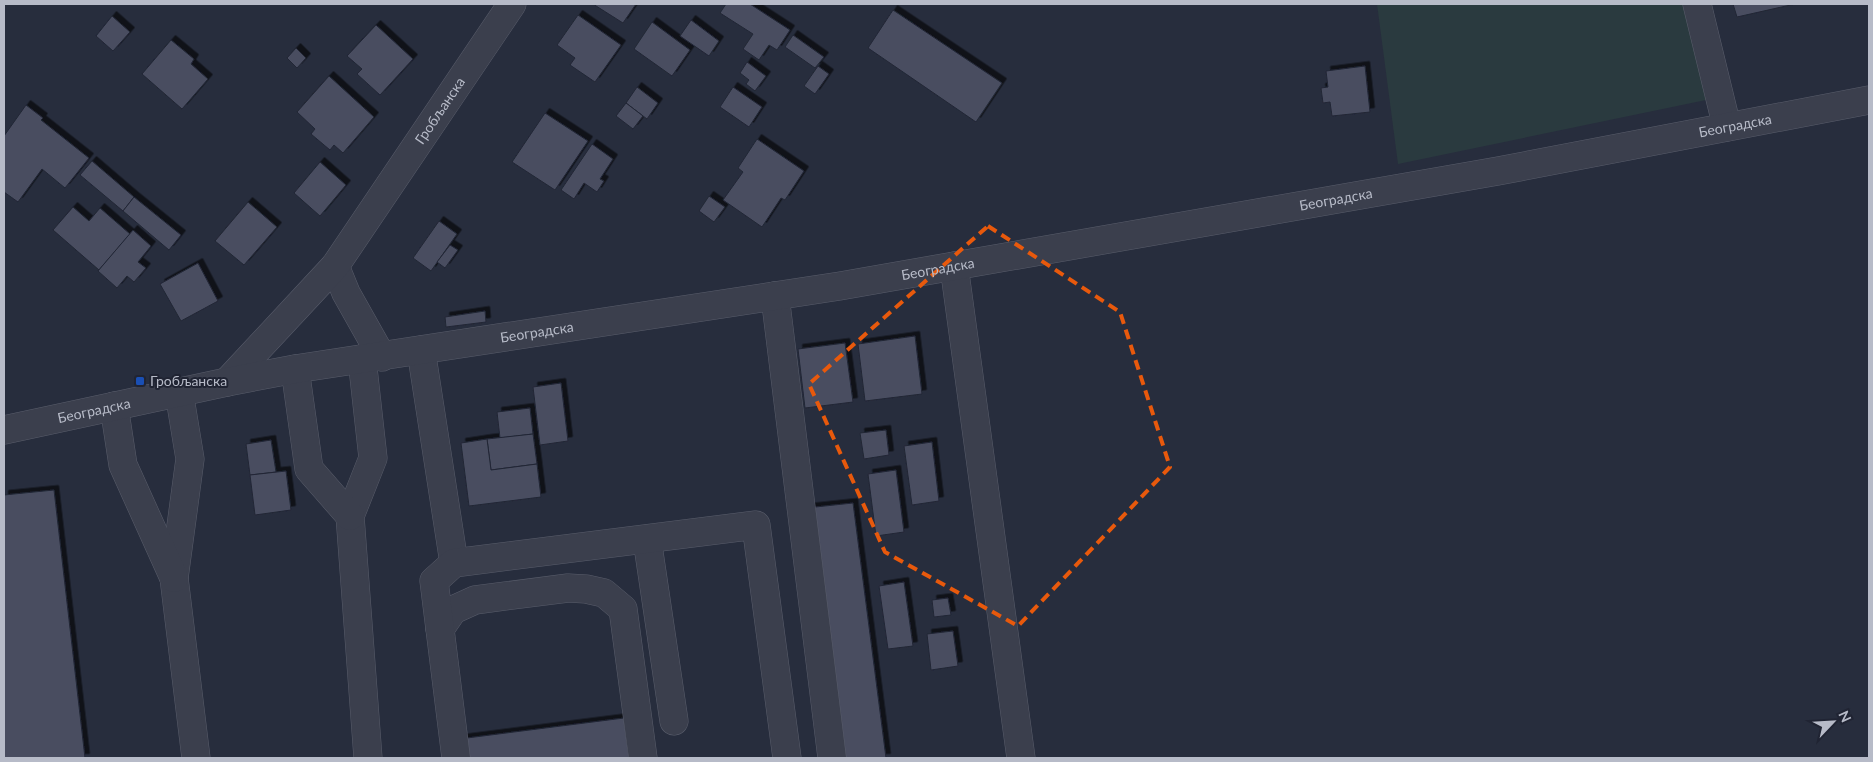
<svg xmlns="http://www.w3.org/2000/svg" width="1873" height="762" font-family="Lato,sans-serif">
	<style>
		.green { fill: #2a3a3f }
		.building { fill: #484e61; stroke: #222635; filter: url(#shadow) }
		.lines { fill: none; stroke-linecap: round; stroke-linejoin: round }
		.minor-casing { stroke: #595d6b; stroke-width: 29 }
		.minor { stroke: #3b3f4d; stroke-width: 28 }
		.marked { fill: none; stroke: #e8590c; stroke-width: 4; stroke-dasharray: 10 6; stroke-linejoin: round }
		.transit-dot { fill: #1a4fb4; stroke: #202433; stroke-width: 2 }
		.labels { text-anchor: middle; stroke-width: 4; stroke-linejoin: round; paint-order: stroke }
		.street-label { font-size: 14px; fill: #b7bbc8; stroke: #202433 }
		.poi-label { font-size: 14px; fill: #b7bbc8; stroke: #202433; text-anchor: start }
	</style>
	<defs>
		<filter id="shadow"><feDropShadow dx="4.5" dy="-4.5" stdDeviation="0" flood-color="#0009"/></filter>
	</defs>
	<rect width="100%" height="100%" fill="#272d3d"/>
	<polygon class="green" points="1377,4 1685,4 1706,100 1398,164"/>
	<g class="building">
		<polygon points="593,4 636,4 623,23"/>
		<polygon points="726,4 750,4 790,30 777,50 769,45 759,60 743,49 753,34 720,13"/>
		<polygon points="1733,4 1795,4 1737,17"/>
		<polygon points="893,10 1002,83 976,122 868,48"/>
		<polygon points="578,15 621,45 595,82 570,65 575,58 557,45"/>
		<polygon points="112,16 130,32 113,51 96,36"/>
		<polygon points="691,20 719,41 709,56 680,36"/>
		<polygon points="652,22 690,50 672,76 634,49"/>
		<polygon points="376,25 413,59 380,95 357,74 362,69 347,56"/>
		<polygon points="793,35 824,57 815,68 785,47"/>
		<polygon points="171,40 194,59 191,64 208,79 182,109 142,74"/>
		<polygon points="296,48 306,58 297,68 287,58"/>
		<polygon points="747,62 766,76 755,91 746,84 749,80 740,73"/>
		<polygon points="818,66 829,74 815,94 804,86"/>
		<polygon points="1365,66 1370,112 1332,116 1330,102 1323,103 1321,88 1328,87 1326,71"/>
		<polygon points="329,76 374,117 343,153 334,145 330,150 311,134 315,129 297,112"/>
		<polygon points="637,87 658,103 647,119 626,103"/>
		<polygon points="733,87 762,107 749,127 720,107"/>
		<polygon points="626,103 643,116 633,129 616,116"/>
		<polygon points="26,105 43,118 41,120 89,158 65,188 42,169 18,202 4,192 4,136"/>
		<polygon points="545,113 588,141 555,190 512,162"/>
		<polygon points="757,139 804,171 785,200 781,198 762,227 723,200 743,172 738,168"/>
		<polygon points="592,144 613,159 600,179 604,181 597,192 584,183 574,199 561,190"/>
		<polygon points="92,161 134,197 123,211 80,175"/>
		<polygon points="320,162 346,185 320,216 294,193"/>
		<polygon points="709,196 725,207 714,222 699,211"/>
		<polygon points="134,197 181,235 169,250 123,211"/>
		<polygon points="248,202 277,227 244,265 215,241"/>
		<polygon points="73,207 89,221 100,208 130,234 99,270 53,230"/>
		<polygon points="439,221 457,234 431,271 413,258"/>
		<polygon points="133,230 151,246 138,262 146,268 134,282 127,276 117,288 98,271"/>
		<polygon points="450,245 458,250 445,268 437,262"/>
		<polygon points="198,263 218,301 181,321 160,284"/>
		<polygon points="485,311 486,322 446,327 445,317"/>
		<polygon points="915,336 922,394 865,401 858,344"/>
		<polygon points="845,343 853,402 805,408 798,349"/>
		<polygon points="561,383 568,441 540,445 533,387"/>
		<polygon points="530,408 533,434 500,438 497,412"/>
		<polygon points="886,430 889,455 864,459 860,433"/>
		<polygon points="533,434 537,464 491,470 487,439"/>
		<polygon points="487,439 491,470 537,464 541,497 469,506 461,443"/>
		<polygon points="271,440 276,472 250,475 246,444"/>
		<polygon points="932,442 939,501 912,505 904,446"/>
		<polygon points="896,470 904,532 876,536 868,474"/>
		<polygon points="286,471 291,510 255,515 250,475"/>
		<polygon points="54,490 85,758 4,758 4,495"/>
		<polygon points="853,503 886,758 838,758 806,508"/>
		<polygon points="904,582 913,646 888,649 879,586"/>
		<polygon points="948,598 951,615 934,617 932,600"/>
		<polygon points="953,631 958,666 931,670 927,634"/>
		<polygon points="624,718 629,758 461,758 459,739"/>
	</g>
	<g class="lines">
		<defs>
			<g id="minor">
				<polyline points="1697,4 1727,127"/>
				<polyline points="335,266 346,293 382,357"/>
				<polyline points="954,266 1021,758"/>
				<polyline points="775,296 832,758"/>
				<polyline points="421,350 454,563"/>
				<polyline points="362,359 373,458 350,516 368,758"/>
				<polyline points="295,369 309,469 350,516"/>
				<path id="s1" d="M227,382l108,-116 177,-262"/>
				<polyline points="179,392 190,459 174,578 196,758"/>
				<polyline points="114,406 123,465 174,578"/>
				<path id="s2" d="M4,430l223,-48 68,-13 545,-83 658,-115 371,-71"/>
				<polyline points="647,539 674,721"/>
				<polyline points="440,629 453,610 475,600 568,588 586,589 604,593 623,609 643,758"/>
				<polyline points="456,758 434,581 454,563 756,525 787,758"/>
			</g>
		</defs>
		<use href="#minor" class="minor-casing"/>
		<use href="#minor" class="minor"/>
	</g>
	<path class="marked" d="M988,226l132,86 50,155 -152,159 -133,-74 -76,-168z"/>
	<rect class="transit-dot" x="135" y="376" width="10" height="10" rx="2.5"/>
	<g class="labels">
		<g class="street-label">
			<text dy="5" stroke="none"><textPath href="#s1" startOffset="346">Гробљанска</textPath></text>
			<text dy="5" stroke="none"><textPath href="#s2" startOffset="1758">Београдска</textPath></text>
			<text dy="5" stroke="none"><textPath href="#s2" startOffset="1352">Београдска</textPath></text>
			<text dy="5" stroke="none"><textPath href="#s2" startOffset="948">Београдска</textPath></text>
			<text dy="5" stroke="none"><textPath href="#s2" startOffset="542">Београдска</textPath></text>
			<text dy="5" stroke="none"><textPath href="#s2" startOffset="92">Београдска</textPath></text>
		</g>
		<g class="poi-label">
			<text x="150" y="386">Гробљанска</text>
		</g>
	</g>
	<rect width="1873" height="762" fill="none" stroke="#b7bbc8" stroke-width="10"/>
	<g transform="translate(1833 722) rotate(65)" stroke="#202433" stroke-width="4" paint-order="stroke">
	<path d="M0-4L9 19L0 12L-9 19Z" fill="#b7bbc8"/>
	<text y="-8" font-size="14" font-weight="bold" text-anchor="middle" fill="#b7bbc8">N</text>
	</g>
</svg>
